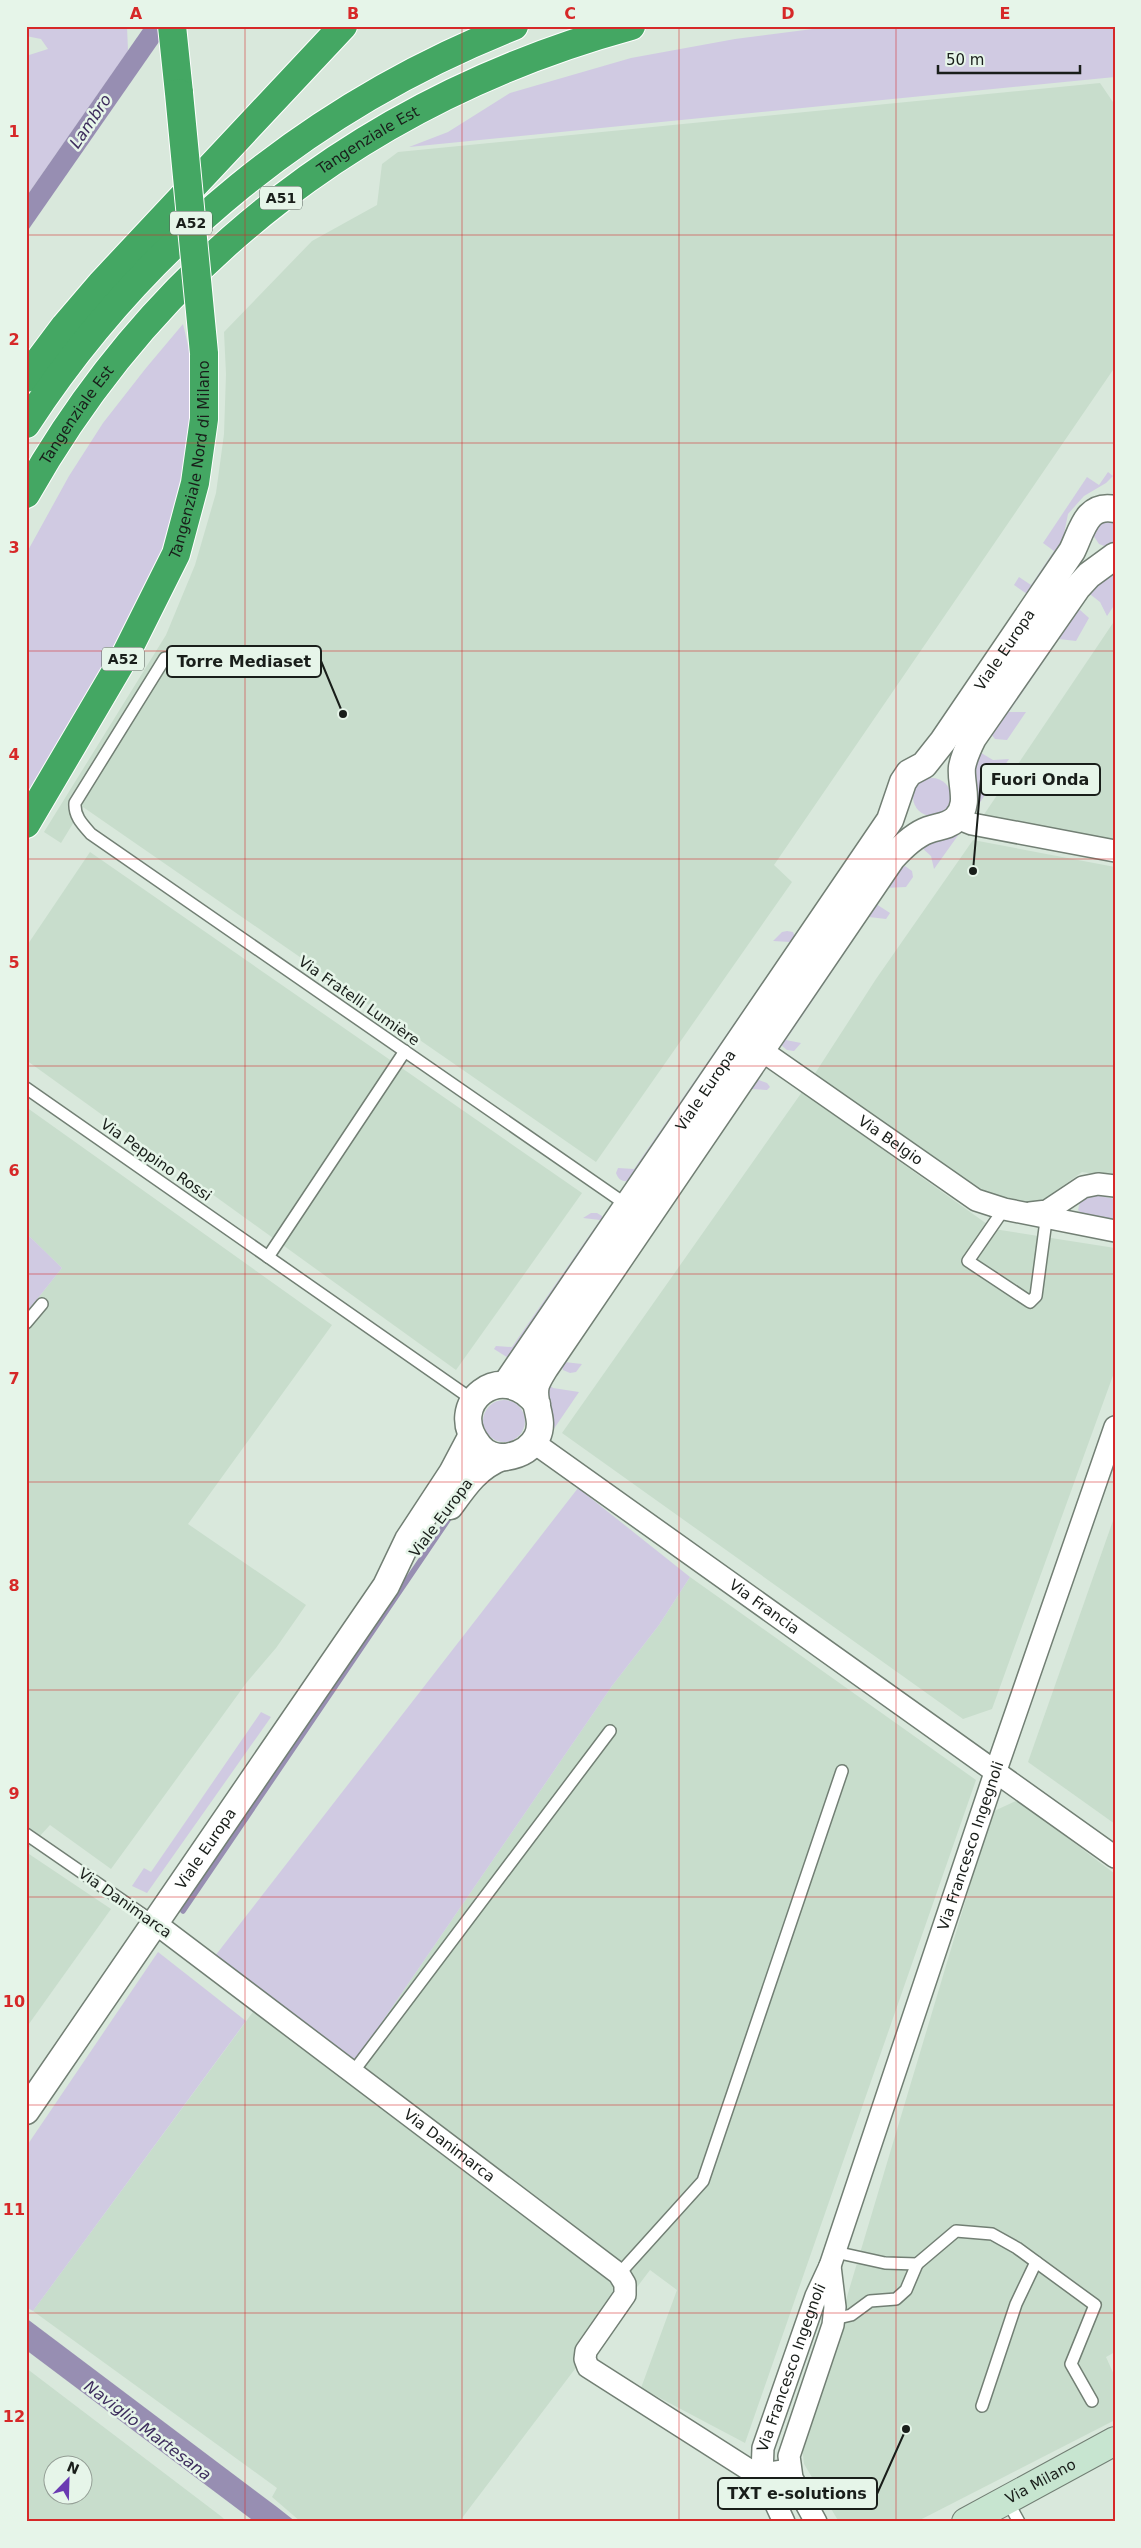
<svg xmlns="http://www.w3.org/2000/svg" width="1141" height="2548" font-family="'DejaVu Sans',sans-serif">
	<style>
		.built { fill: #c8ddcc; fill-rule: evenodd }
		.green { fill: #d0cae2 }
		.water { fill: #978eb2 }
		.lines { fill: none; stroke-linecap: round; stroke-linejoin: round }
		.stream { stroke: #978eb2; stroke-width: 5.5 }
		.service-casing { stroke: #727f74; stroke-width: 14 }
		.minor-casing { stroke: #727f74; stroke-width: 24 }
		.tertiary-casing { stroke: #727f74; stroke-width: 29 }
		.secondary-casing { stroke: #727f74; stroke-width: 30 }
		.motorway-casing { stroke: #fff; stroke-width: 30 }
		.service { stroke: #fff; stroke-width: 11 }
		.minor { stroke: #fff; stroke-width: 21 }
		.tertiary { stroke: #fff; stroke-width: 26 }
		.secondary { stroke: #c7e5d0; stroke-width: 28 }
		.motorway { stroke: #44a763; stroke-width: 28 }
		.motorway-bridge-casing { stroke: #fff; stroke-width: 30; stroke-linecap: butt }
		.motorway-bridge { stroke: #44a763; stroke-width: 28 }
		.grid { fill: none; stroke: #d62828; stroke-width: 1; stroke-opacity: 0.55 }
		.labels { text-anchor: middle; stroke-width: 5; stroke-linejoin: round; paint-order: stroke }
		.shield { fill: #e6f5e9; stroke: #565e58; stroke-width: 1 }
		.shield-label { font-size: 14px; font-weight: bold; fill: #191e1a }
		.street-label { font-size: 15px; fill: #191e1a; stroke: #e6f5e9 }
		.water-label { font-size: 16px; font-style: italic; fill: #3d2d5d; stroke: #e6f5e9 }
		.leader { fill: none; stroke: #191e1a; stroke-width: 2 }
		.callout-dot { fill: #191e1a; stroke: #e6f5e9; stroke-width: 2 }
		.callout { fill: #e6f5e9; stroke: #191e1a; stroke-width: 2 }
		.callout-label { font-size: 16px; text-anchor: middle; font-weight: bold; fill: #191e1a }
		.neatline { fill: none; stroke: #d62828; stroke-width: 2 }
		.grid-label { font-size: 16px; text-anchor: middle; font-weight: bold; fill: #d62828 }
	</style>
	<rect width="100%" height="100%" fill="#d9e8dc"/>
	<g class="built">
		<polygon points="1100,83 1115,105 1115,367 774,865 792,882 596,1162 83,807 61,843 44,832 166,635 195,565 216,493 224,434 226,374 224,332 312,241 377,205 382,164 398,152"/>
		<polygon points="1115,620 1115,842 981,819"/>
		<polygon points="973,840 1115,867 1115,1177 1082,1172 1038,1204 985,1193 814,1075 876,979"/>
		<polygon points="90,852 582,1193 456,1370 26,1060 26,947"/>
		<polygon points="802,1092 994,1229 1115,1248 1115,1370 992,1709 963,1719 562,1433"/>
		<polygon points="26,1107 332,1325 188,1524 306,1605 276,1648 247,1682 111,1869 50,1825 26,1851 26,1313 62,1268 26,1233"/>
		<polygon points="1115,1515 1115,1824 1028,1762"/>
		<polygon points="690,1577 976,1780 745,2443 641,2388 677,2290 650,2270 459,2522 301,2522 272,2497 277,2488 33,2311 264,1997 356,2060 612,1686 659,1625"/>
		<polygon points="1018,1800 1115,1874 1115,2352 1106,2357 1115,2377 1115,2420 916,2522 839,2522 804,2464 802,2447 992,1812"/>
		<polygon points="26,1852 111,1909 26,2028"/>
		<path d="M26,2368l196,149 5,5h-201zM52,2466h30v30h-30z"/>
	</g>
	<g class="green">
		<polygon points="26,26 127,26 128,51 26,197 26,56 48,49 41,39 26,36"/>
		<polygon points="836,26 1115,26 1115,77 409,147 448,132 510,93 631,58 735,39"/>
		<path d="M183,324c3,12 6,25 8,37 4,54 -7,134 -26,184 -33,88 -92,175 -139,257v-248l43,-78 34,-53 43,-55z"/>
		<polygon points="1108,472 1113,476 1106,483 1084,496 1068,514 1061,549 1030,596 1014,585 1019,577 1031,585 1054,551 1043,543 1087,477 1099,485"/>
		<polygon points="1115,521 1115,545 1107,547 1099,544 1093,535 1097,522"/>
		<polygon points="1115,574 1115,604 1107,616 1100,602 1086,591 1100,579"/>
		<polygon points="1080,610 1089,618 1076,641 1059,639 1009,712 1026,712 1007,740 995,739 991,734 1074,612"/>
		<polygon points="971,751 978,751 993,760 1009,759 971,816"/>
		<circle cx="932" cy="797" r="19"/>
		<polygon points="959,834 934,869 931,856 920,846"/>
		<polygon points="905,866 912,871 913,877 906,887 884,888 897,869"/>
		<polygon points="873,902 890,913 886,919 869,917 786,1040 801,1043 794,1051 787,1050 781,1045 781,1037"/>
		<path d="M787,931l6,1 3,8 -164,241c-9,1 -13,0 -16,-8l2,-5 16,1 156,-227 -17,-1 9,-9z"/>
		<polygon points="759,1080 767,1083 770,1087 767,1090 751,1089 564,1362 582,1364 576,1372 570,1373 563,1370 561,1361 751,1081"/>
		<polygon points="1090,1194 1115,1199 1115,1224 1086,1218 1078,1210 1081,1198"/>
		<polygon points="591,1213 597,1213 602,1216 602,1222 510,1359 494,1349 496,1346 512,1347 600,1220 583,1218"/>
		<polygon points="26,1233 62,1268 26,1313"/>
		<polygon points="546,1382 553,1388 579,1392 549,1436"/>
		<circle cx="504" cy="1421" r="21"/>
		<polygon points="578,1488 690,1577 659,1625 612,1686 356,2060 264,1997 215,1956"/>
		<polygon points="261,1712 271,1717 147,1893 132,1886 144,1868 151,1872"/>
		<polygon points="158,1952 246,2021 33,2311 26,2307 26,2147"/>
	</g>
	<g class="water">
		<polygon points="145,26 170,26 26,233 26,197"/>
		<polygon points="26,2318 277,2507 296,2522 255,2522 26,2350"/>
	</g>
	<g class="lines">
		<polyline class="stream" points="183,1911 452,1514"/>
		<defs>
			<g id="service">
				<path d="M165,658l-90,145c-1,13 7,21 16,31l536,371"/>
				<polyline points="26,1088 473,1400"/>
				<polyline points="1004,1209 968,1261 1030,1302 1036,1296 1047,1213"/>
				<polyline points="268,1257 405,1051"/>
				<polyline points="26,1323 42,1304"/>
				<polyline points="26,1834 155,1923"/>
				<polyline points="353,2072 610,1731"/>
				<polyline points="835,2252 885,2263 917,2264 956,2231 992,2234 1017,2248 1095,2305 1071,2364 1092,2401"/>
				<polyline points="619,2274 703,2181 842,1771"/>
				<polyline points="834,2319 851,2315 870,2301 896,2299 906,2290 917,2264"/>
				<polyline points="982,2406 1016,2304 1036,2262"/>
				<polyline points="1007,2500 1019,2522"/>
			</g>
			<g id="minor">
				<polyline points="957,818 972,824 1115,851"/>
				<path id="s1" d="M761,1050l215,150 28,9 111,22"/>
				<polyline points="1030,1213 1047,1211 1083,1187 1098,1184 1115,1186"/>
				<path id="s2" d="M533,1442l582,415"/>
				<path id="s3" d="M155,1923l464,351 6,10v11l-39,56 -1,8 3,8 163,104 11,3 27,-4"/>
				<path id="s4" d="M784,2522l-22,-48 1,-26 53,-152 14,-30 165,-493 120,-346"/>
				<polyline points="816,2522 792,2478 789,2456 833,2325 835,2307 830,2266"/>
			</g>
			<g id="tertiary">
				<path id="s5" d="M506,1384l384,-564 13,-38 6,-9 15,-8 19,-24 129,-190c10,-20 14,-48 43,-42"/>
				<path d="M537,1404c-35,-46 -93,0 -58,42 6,8 17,12 27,11 13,-2 25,-8 31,-20 9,-18 -6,-34 -1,-52 2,-6 6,-12 9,-17l347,-510c10,-11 22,-23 36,-28 11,-4 19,-3 28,-11 15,-15 4,-35 6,-52 2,-11 6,-19 11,-29l104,-150 12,-13 26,-19"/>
				<path d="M450,1506c15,-21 27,-39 52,-49"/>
				<path id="s6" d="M26,2111l360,-525 22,-46 44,-67 19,-36"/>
			</g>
			<g id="secondary">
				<path id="s7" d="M966,2522l149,-81"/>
			</g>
			<g id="motorway">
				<polyline points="172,26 179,93"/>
				<polyline points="26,378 65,326 101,284 343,26"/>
				<path d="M26,424c118,-181 288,-319 488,-398"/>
				<path id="s8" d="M26,494c132,-235 346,-397 605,-468"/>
				<path id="s9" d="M26,824l100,-170 50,-100 19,-71 9,-64v-66"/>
			</g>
		</defs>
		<use href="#service" class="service-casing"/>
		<use href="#minor" class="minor-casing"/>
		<use href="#tertiary" class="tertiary-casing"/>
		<use href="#secondary" class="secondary-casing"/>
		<use href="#motorway" class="motorway-casing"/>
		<use href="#service" class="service"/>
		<use href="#minor" class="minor"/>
		<use href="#tertiary" class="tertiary"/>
		<use href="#secondary" class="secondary"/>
		<use href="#motorway" class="motorway"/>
		<defs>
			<polyline id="motorway-bridge" points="179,93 204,353"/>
		</defs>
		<use href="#motorway-bridge" class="motorway-bridge-casing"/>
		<use href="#motorway-bridge" class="motorway-bridge"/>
	</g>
	<path class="grid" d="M245,26v2496M462,26v2496M679,26v2496M896,26v2496M26,235h1089M26,443h1089M26,651h1089M26,859h1089M26,1066h1089M26,1274h1089M26,1482h1089M26,1690h1089M26,1897h1089M26,2105h1089M26,2313h1089"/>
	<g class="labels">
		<g class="shield">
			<rect x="260" y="186.5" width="42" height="23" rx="4"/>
			<rect x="170" y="211.5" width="42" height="23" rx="4"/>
			<rect x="102" y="647.5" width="42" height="23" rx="4"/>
		</g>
		<g class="shield-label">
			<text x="281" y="203">A51</text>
			<text x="191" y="228">A52</text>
			<text x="123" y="664">A52</text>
		</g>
		<g class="street-label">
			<text dy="5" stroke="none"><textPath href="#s8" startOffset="498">Tangenziale Est</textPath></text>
			<text dy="5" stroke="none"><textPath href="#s8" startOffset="94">Tangenziale Est</textPath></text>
			<text dy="5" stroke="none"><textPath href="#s9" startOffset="405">Tangenziale Nord di Milano</textPath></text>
			<text dy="5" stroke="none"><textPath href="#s5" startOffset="891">Viale Europa</textPath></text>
			<text transform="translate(359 1001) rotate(35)" y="5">Via Fratelli Lumière</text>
			<text dy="5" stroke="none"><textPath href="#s5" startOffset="355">Viale Europa</textPath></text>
			<text dy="5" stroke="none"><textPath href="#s1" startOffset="158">Via Belgio</textPath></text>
			<text transform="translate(156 1160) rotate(35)" y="5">Via Peppino Rossi</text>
			<text transform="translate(441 1518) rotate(-53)" y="5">Viale Europa</text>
			<text dy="5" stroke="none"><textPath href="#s2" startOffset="284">Via Francia</textPath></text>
			<text dy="5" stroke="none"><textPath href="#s4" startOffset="716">Via Francesco Ingegnoli</textPath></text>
			<text dy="5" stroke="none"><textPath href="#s6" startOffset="318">Viale Europa</textPath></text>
			<text transform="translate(125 1903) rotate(35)" y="5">Via Danimarca</text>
			<text dy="5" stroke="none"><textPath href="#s3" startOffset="369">Via Danimarca</textPath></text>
			<text dy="5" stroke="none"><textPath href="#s4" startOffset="164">Via Francesco Ingegnoli</textPath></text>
			<text dy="5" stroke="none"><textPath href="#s7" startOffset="85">Via Milano</textPath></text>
		</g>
		<g class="water-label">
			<text transform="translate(90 121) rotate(-56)" y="6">Lambro</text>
			<text transform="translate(148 2430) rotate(37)" y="6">Naviglio Martesana</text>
		</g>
	</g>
	<path class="leader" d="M343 714L321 661M973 871L981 779M906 2429L877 2494"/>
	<g class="callout-dot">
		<circle cx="343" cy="714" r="5"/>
		<circle cx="973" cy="871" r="5"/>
		<circle cx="906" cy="2429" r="5"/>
	</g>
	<g class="callout">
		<rect x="167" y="646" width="154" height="31" rx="5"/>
		<rect x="981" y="764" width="119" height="31" rx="5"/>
		<rect x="718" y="2478" width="159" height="31" rx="5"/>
	</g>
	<g class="callout-label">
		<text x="244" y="667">Torre Mediaset</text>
		<text x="1040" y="785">Fuori Onda</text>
		<text x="797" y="2499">TXT e-solutions</text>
	</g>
	<rect width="1141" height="2548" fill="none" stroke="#e6f5e9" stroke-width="55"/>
	<g transform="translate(68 2480) rotate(23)"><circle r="24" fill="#e6f5e9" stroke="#949f96"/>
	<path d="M0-4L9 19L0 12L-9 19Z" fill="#6a3ab2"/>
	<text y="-8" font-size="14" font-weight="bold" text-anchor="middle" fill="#191e1a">N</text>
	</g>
	<path d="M938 65v8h142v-8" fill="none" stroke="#191e1a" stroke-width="2.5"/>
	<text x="946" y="65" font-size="15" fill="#191e1a" stroke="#e6f5e9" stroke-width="4" paint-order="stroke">50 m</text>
	<rect x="28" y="28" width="1086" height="2492" class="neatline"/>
	<g class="grid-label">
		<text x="136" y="19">A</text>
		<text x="353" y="19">B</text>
		<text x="570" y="19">C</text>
		<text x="788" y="19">D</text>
		<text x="1005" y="19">E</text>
		<text x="14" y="137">1</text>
		<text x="14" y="345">2</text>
		<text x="14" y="553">3</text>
		<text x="14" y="760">4</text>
		<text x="14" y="968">5</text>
		<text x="14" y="1176">6</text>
		<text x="14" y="1384">7</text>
		<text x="14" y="1591">8</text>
		<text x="14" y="1799">9</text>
		<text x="14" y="2007">10</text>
		<text x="14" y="2215">11</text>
		<text x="14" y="2422">12</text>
	</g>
</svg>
